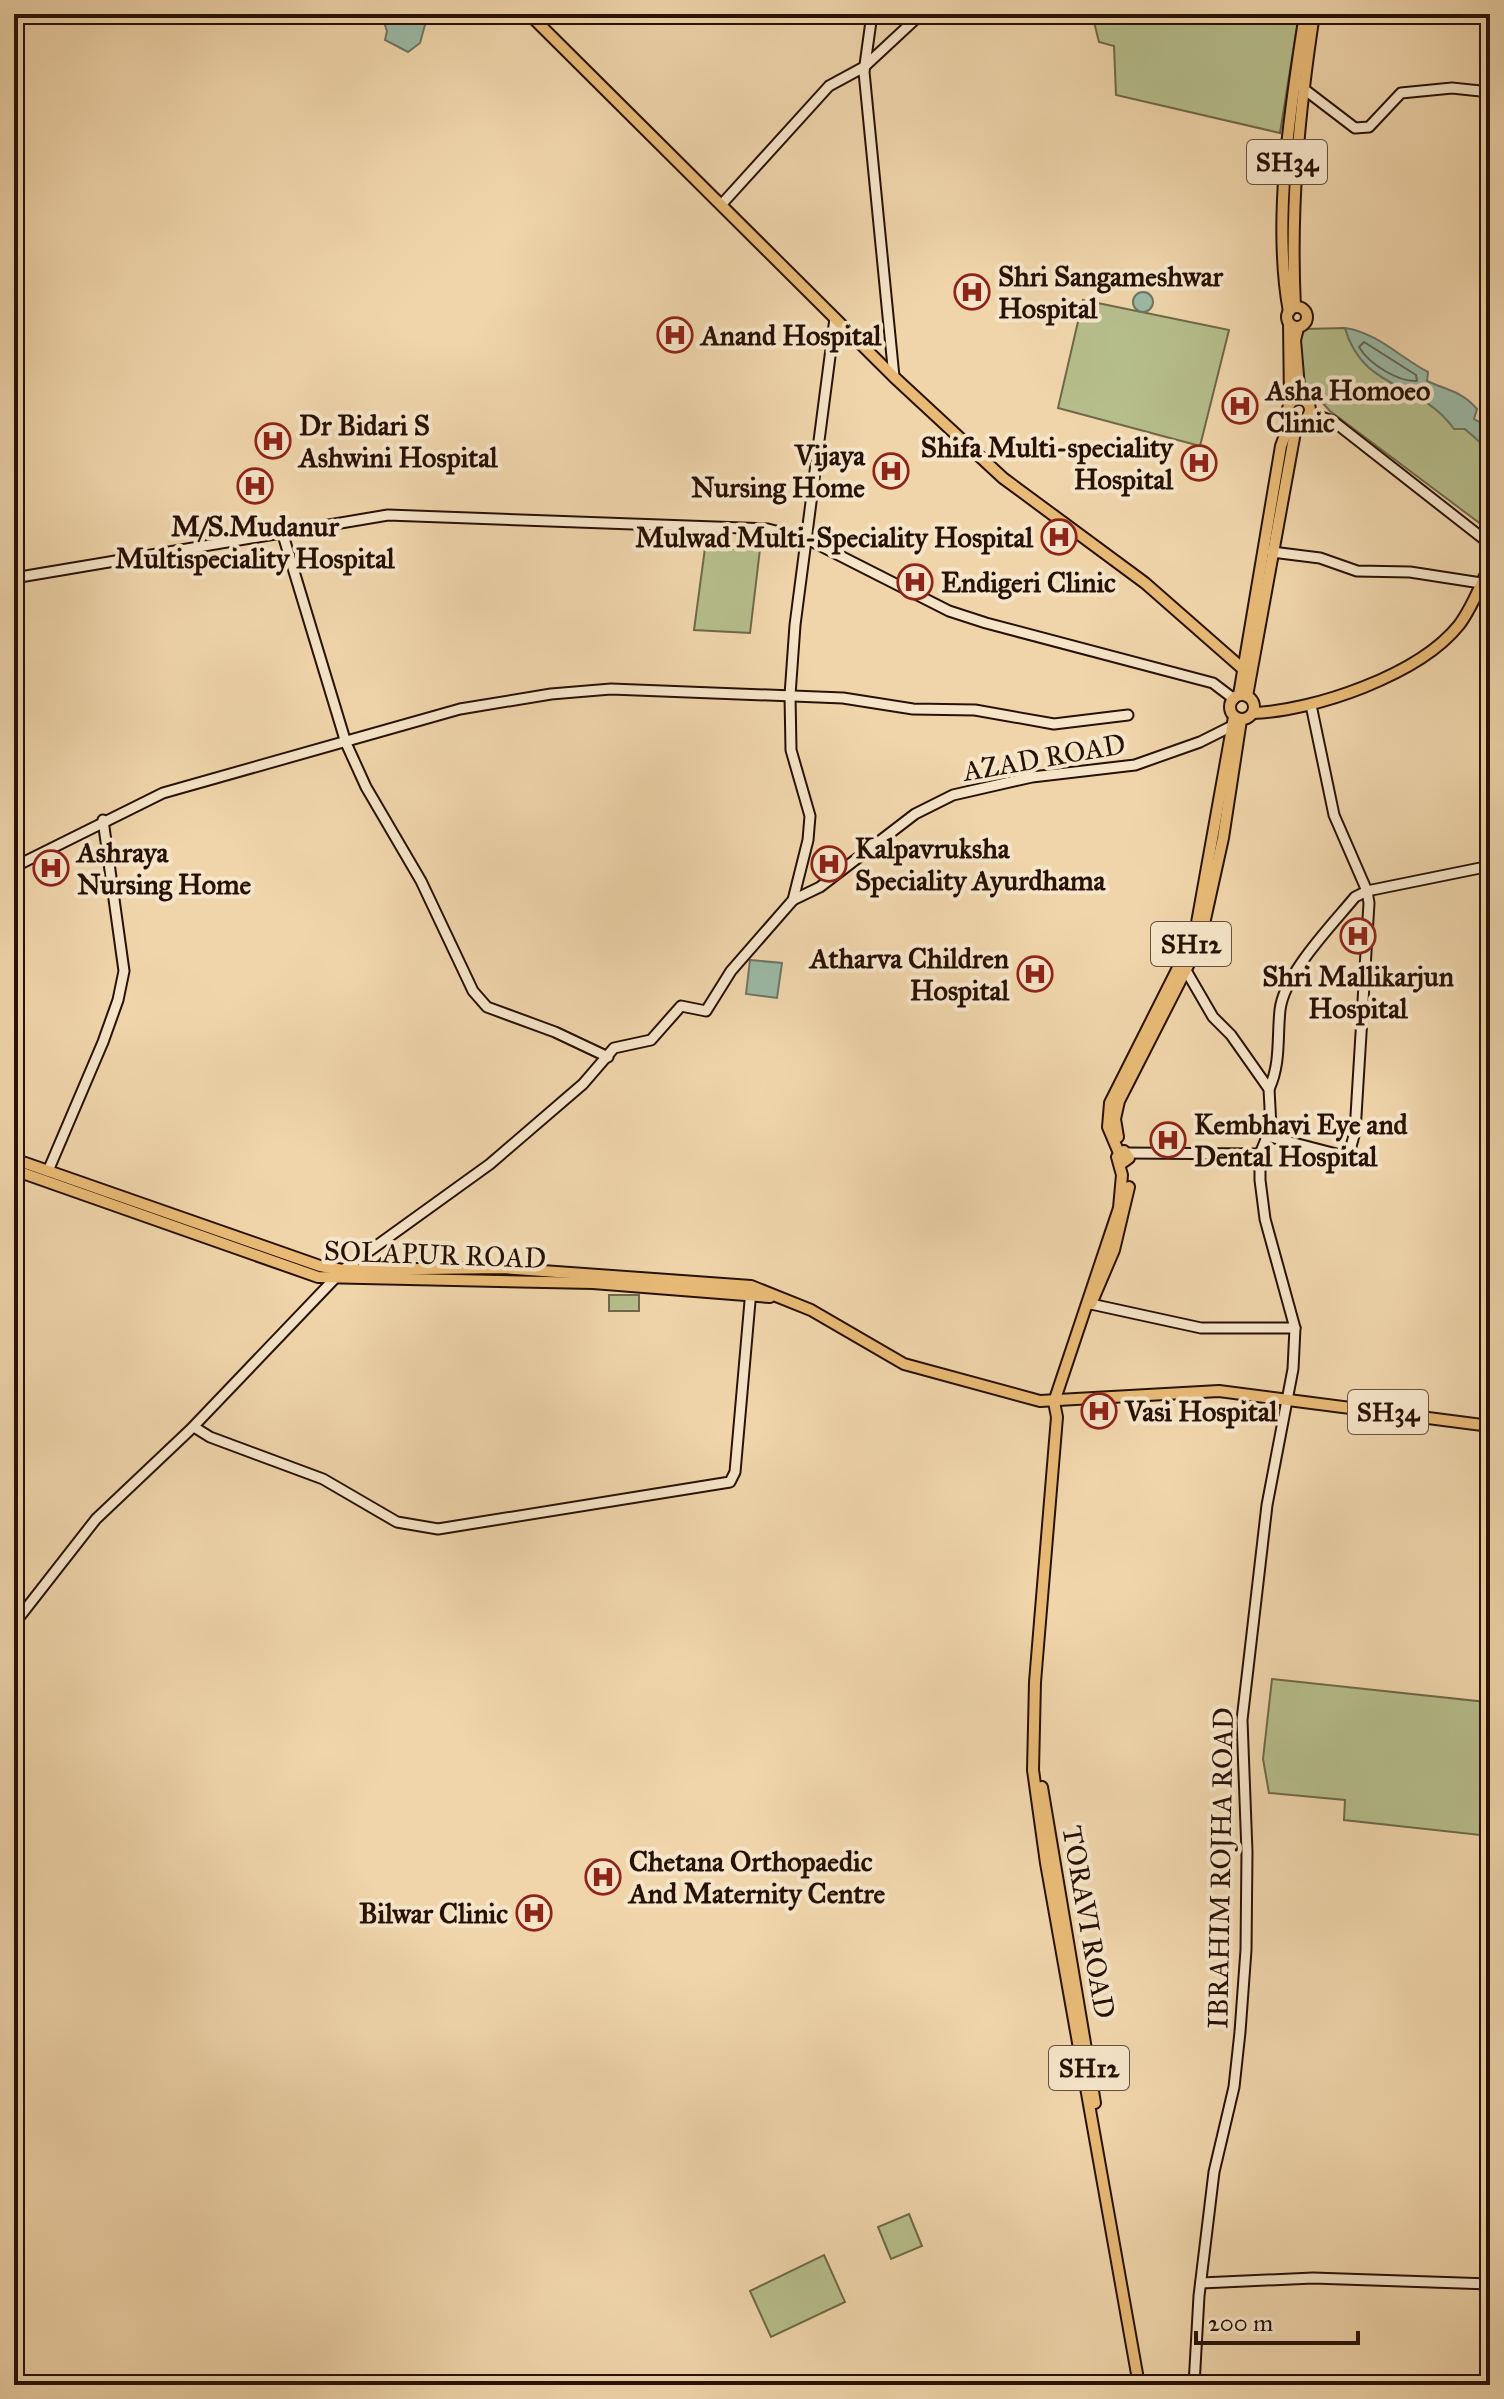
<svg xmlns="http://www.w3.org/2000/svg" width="1504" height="2399" font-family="'IM FELL Great Primer',serif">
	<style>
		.green { fill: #b6be8c; stroke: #6f6848; stroke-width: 2 }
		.water { fill: #9bb9a5; stroke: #6d7665; stroke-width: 2 }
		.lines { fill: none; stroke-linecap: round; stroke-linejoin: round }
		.shore { stroke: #626555; stroke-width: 2 }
		.secondary-casing { stroke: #281105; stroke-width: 13 }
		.primary-casing { stroke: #281105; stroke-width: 14 }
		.secondary { stroke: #f5e4c8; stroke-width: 9 }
		.primary { stroke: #e8ba76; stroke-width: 10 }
		.labels { text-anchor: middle; stroke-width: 8; stroke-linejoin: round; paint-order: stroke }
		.shield { fill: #f5e4c8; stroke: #665040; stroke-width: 2 }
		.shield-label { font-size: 26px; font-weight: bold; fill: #281105 }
		.poi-label { font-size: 28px; font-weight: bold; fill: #281105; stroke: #f5e4c8; text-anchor: start }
		.street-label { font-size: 28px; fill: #281105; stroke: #f5e4c8 }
	</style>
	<rect width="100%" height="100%" fill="#f0d5ab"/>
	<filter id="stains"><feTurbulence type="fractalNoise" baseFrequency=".0025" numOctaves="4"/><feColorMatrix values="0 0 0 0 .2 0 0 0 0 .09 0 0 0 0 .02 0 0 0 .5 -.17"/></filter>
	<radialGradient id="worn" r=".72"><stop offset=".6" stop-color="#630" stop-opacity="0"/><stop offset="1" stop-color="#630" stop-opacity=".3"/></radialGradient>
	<g class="green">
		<polygon points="1092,14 1299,14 1280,133 1116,95 1114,46 1099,42"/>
		<polygon points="1083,300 1229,330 1200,446 1058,408"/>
		<path d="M1345,328c18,63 73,52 109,100l11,1 21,18 4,84 -160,-120 -29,-31 -2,-40 5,-11z"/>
		<polygon points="705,548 760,549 750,633 694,630"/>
		<rect x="609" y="1295" width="30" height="16"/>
		<polygon points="1272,1679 1486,1702 1480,1835 1344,1820 1345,1800 1269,1793 1263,1759"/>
		<polygon points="909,2214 922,2246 891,2259 878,2227"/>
		<polygon points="824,2255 845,2302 771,2337 750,2291"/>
	</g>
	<g class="water">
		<polygon points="381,14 428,14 420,43 408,52 385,40 387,31"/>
		<circle cx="1143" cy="302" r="10"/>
		<path d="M1345,328c31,4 56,30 83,44l-1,9c19,9 35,10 50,28l-3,10 16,9v23l-25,-22h-11c-35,-49 -91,-38 -109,-101z"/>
		<polygon points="750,960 782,963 777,998 746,994"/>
	</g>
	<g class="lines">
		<path class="shore" d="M1364,342l52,33 1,6c-19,1 -48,-17 -58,-34z"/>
		<defs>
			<g id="secondary">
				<polyline points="872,14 864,72 894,377"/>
				<polyline points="1300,86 1355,128 1369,127 1401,93 1452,88 1490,92"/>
				<polyline points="721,205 829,86 864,67 921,14"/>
				<polyline points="1309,413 1333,421 1490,544"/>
				<polyline points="283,535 346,743 366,787 421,881 473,991 487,1007 555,1032 608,1057"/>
				<polyline points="1272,552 1320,558 1357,571 1410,572 1481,583"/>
				<polyline points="14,578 388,515 768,529 807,539 949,611 986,623 1213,683 1234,699"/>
				<polyline points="14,867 163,793 460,709 551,694 611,689 843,698 913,709 975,710 1054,724 1128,715"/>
				<polyline points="793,900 820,887 915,814 953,795 1032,777 1135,765 1200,742 1232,726"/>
				<polyline points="1184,967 1213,1017 1231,1035 1269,1089 1271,1127 1260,1154 1260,1180 1265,1219 1295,1328 1293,1369 1267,1505 1242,1720 1247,1852 1246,1950 1240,2032 1234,2087 1214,2172 1199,2296 1194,2385"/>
				<path d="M1269,1089c12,-26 8,-52 11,-79 4,-36 52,-85 75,-113l12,-6 123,-25"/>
				<polyline points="1267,1136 1348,1157 1355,1132 1369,903 1367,891 1334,815 1311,705"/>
				<polyline points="1127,1153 1260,1154"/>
				<polyline points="48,1171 103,1042 118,1000 124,971 103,820"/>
				<polyline points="1091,1304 1201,1328 1295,1328"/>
				<polyline points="194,1427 210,1437 323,1479 397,1522 438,1529 730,1482 735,1472 751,1290"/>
				<polyline points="14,1624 96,1519 191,1429 343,1270 490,1164 583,1084 614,1048 651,1040 681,1006 706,1011 731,971 793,900 808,840 810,816 791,750 790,695 795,625 835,318"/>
				<polyline points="1201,2283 1313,2278 1490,2284"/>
			</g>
			<g id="primary">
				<polyline points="529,14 894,377 1003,478 1145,583 1243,669"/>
				<path d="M1295,307c-5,-99 4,-195 19,-293"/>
				<circle cx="1297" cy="317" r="10"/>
				<path d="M1289,312c-17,-92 2,-207 16,-298"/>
				<polyline points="1289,323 1290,402"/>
				<polyline points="1298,328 1295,340 1300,399"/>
				<circle cx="1299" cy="410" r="11"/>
				<circle cx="1242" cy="707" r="12"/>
				<polyline points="1239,695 1281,446 1291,419"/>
				<polyline points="1247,696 1297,421"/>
				<path d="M1253,713c61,-2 166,-38 206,-88 13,-17 22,-41 31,-60"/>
				<polyline points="1118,1137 1115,1119 1119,1101 1200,942 1223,838 1241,720"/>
				<polyline points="1119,1153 1108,1127 1110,1103 1195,934 1234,717"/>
				<polyline points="14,1159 320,1266 343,1270 502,1268 751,1286 811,1310 904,1364 1040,1401 1219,1391 1490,1426"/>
				<polyline points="1122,1163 1129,1158 1124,1151 1117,1157 1122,1175 1119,1208 1054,1402 1057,1417 1035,1682 1033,1770 1046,1863 1139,2385"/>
				<polyline points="14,1170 318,1277 593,1283 770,1297"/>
				<polyline points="1091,1304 1114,1250 1129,1187"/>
				<polyline points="1042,1787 1095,2103"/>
			</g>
		</defs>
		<use href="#secondary" class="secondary-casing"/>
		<use href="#primary" class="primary-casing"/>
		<use href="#secondary" class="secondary"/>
		<use href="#primary" class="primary"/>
	</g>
	<defs>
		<symbol id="hospital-ring" viewBox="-11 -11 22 22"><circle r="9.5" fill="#f5e4c8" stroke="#8f2418" stroke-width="1.5"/><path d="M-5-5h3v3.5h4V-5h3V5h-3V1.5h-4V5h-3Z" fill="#8f2418"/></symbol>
	</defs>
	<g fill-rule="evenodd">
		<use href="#hospital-ring" x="952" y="272" width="40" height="40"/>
		<use href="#hospital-ring" x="655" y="315" width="40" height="40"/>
		<use href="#hospital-ring" x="1220" y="386" width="40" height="40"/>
		<use href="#hospital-ring" x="253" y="421" width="40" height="40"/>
		<use href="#hospital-ring" x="1179" y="443" width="40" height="40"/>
		<use href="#hospital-ring" x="871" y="451" width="40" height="40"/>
		<use href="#hospital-ring" x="235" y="466" width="40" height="40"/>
		<use href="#hospital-ring" x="1039" y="517" width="40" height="40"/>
		<use href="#hospital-ring" x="895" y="562" width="40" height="40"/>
		<use href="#hospital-ring" x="809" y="844" width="40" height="40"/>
		<use href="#hospital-ring" x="31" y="848" width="40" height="40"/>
		<use href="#hospital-ring" x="1338" y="916" width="40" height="40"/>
		<use href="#hospital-ring" x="1015" y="954" width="40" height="40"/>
		<use href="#hospital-ring" x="1148" y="1120" width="40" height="40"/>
		<use href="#hospital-ring" x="1079" y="1391" width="40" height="40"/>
		<use href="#hospital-ring" x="583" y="1857" width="40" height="40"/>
		<use href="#hospital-ring" x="514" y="1893" width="40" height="40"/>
	</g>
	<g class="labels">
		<g class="shield">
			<rect x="1247" y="140" width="80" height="44" rx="6"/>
			<rect x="1151" y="922" width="80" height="44" rx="6"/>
			<rect x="1348" y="1390" width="80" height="44" rx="6"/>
			<rect x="1049" y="2046" width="80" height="44" rx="6"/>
		</g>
		<g class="shield-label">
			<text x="1287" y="171">SH34</text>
			<text x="1191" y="953">SH12</text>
			<text x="1388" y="1421">SH34</text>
			<text x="1089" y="2077">SH12</text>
		</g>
		<g class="poi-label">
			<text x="998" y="286">Shri Sangameshwar<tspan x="998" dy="32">Hospital</tspan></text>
			<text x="701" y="345">Anand Hospital</text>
			<text x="1266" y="400">Asha Homoeo<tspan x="1266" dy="32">Clinic</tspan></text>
			<text x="299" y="435">Dr Bidari S<tspan x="299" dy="32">Ashwini Hospital</tspan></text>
			<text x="1173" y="457" text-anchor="end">Shifa Multi-speciality<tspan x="1173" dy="32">Hospital</tspan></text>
			<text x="865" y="465" text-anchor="end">Vijaya<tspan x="865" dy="32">Nursing Home</tspan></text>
			<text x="255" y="536" text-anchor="middle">M/S.Mudanur<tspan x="255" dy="32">Multispeciality Hospital</tspan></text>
			<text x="1033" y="547" text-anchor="end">Mulwad Multi-Speciality Hospital</text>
			<text x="941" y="592">Endigeri Clinic</text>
			<text x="855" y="858">Kalpavruksha<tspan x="855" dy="32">Speciality Ayurdhama</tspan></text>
			<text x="77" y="862">Ashraya<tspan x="77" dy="32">Nursing Home</tspan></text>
			<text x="1009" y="968" text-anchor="end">Atharva Children<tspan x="1009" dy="32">Hospital</tspan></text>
			<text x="1358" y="986" text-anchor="middle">Shri Mallikarjun<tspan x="1358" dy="32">Hospital</tspan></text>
			<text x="1194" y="1134">Kembhavi Eye and<tspan x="1194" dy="32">Dental Hospital</tspan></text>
			<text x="1125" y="1421">Vasi Hospital</text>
			<text x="629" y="1871">Chetana Orthopaedic<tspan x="629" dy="32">And Maternity Centre</tspan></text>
			<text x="508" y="1923" text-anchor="end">Bilwar Clinic</text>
		</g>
		<g class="street-label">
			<text transform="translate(1044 757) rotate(-10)" y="10">AZAD ROAD</text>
			<text transform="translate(435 1254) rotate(2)" y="10">SOLAPUR ROAD</text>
			<text transform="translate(1220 1868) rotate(-89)" y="10">IBRAHIM ROJHA ROAD</text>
			<text transform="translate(1089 1922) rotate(80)" y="10">TORAVI ROAD</text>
		</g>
	</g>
	<rect width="1504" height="2399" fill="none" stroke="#f0d5ab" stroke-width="48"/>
	<rect x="16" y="16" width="1472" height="2367" fill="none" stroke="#281105" stroke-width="4"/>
	<rect x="24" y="24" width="1456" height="2351" fill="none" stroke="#281105" stroke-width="2"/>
	<path d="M1196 2331v12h162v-12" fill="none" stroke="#281105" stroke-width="4"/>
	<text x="1208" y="2331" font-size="24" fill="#281105" stroke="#f5e4c8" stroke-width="6" paint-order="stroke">200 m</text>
	<rect width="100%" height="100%" filter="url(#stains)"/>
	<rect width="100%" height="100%" fill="url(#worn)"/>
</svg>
